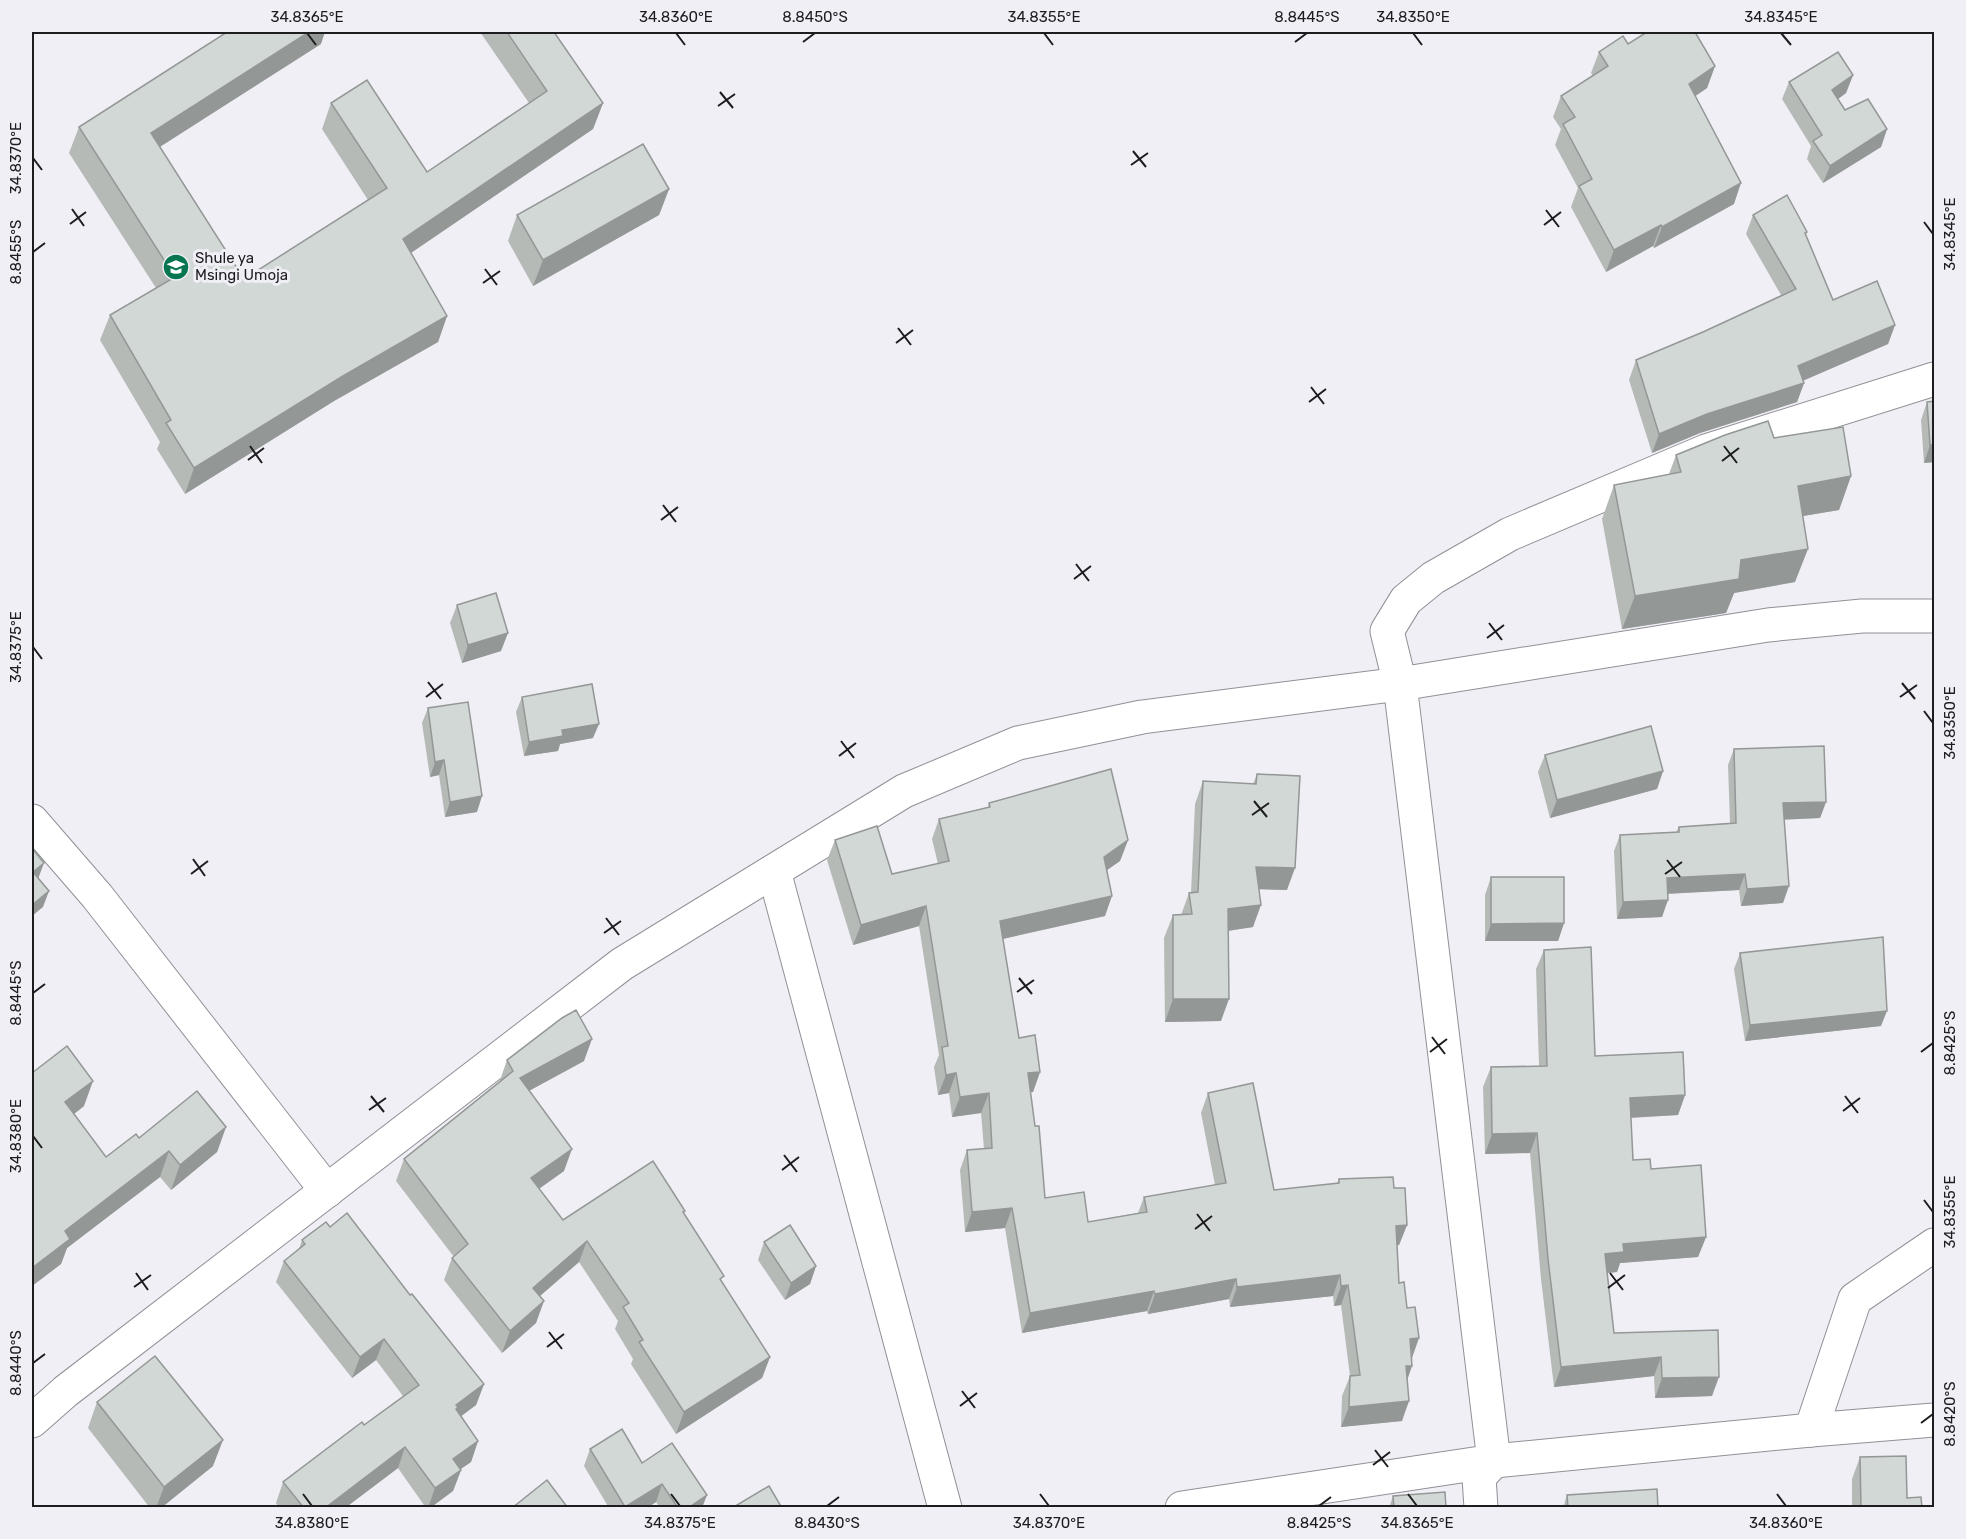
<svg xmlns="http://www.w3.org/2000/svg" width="1966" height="1539" font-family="Rubik,sans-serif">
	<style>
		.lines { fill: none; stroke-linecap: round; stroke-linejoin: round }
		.minor-casing { stroke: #919096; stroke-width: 35 }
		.minor { stroke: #fff; stroke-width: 33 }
		.wall { fill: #b5bab7 }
		.shaded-wall { fill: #939795 }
		.building { fill: #d2d8d5; stroke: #939795; stroke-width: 1.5 }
		.ticks { fill: none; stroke: #1d1c1f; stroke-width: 2 }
		.labels { text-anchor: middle; stroke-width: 6; stroke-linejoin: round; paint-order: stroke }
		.poi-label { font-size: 15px; fill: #1d1c1f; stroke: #f0eff6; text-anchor: start }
		.neatline { fill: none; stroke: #1d1c1f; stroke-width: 2 }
		.ticks-label { font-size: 15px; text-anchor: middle; fill: #1d1c1f }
	</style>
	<rect width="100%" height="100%" fill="#f0eff6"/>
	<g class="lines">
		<defs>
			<g id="minor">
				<polyline points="32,821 97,896 327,1191"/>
				<polyline points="774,871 945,1508"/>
				<polyline points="32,1421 66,1391 622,964 904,791 1018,743 1142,717 1400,684 1768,625 1862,616 1934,616"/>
				<polyline points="1811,1430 1934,1420"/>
				<polyline points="1182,1508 1494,1461 1811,1430 1855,1299 1934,1245"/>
				<polyline points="1481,1508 1479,1477 1494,1461 1400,684 1387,631 1406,600 1433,578 1510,534 1706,451 1934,379"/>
			</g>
		</defs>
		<use href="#minor" class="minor-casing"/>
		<use href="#minor" class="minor"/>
	</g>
	<g class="wall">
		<polygon points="480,32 554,32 603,103 593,129 411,253 447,316 438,342 334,401 185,494 157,449 160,442 100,340 110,315 156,288 69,153 79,127 321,44 159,147 244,279 368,200 322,129 331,103 427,172 529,103"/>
		<polygon points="1628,44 1715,66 1707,88 1695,96 1734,204 1654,248 1653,246 1606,272 1571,207 1578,188 1555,145 1561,129 1553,117 1561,96 1593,76 1591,73 1599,52"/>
		<polygon points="1853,75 1846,93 1838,99 1845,110 1887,129 1881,147 1823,183 1807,159 1811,146 1782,99 1789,82"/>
		<polygon points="669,189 659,215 533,286 508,241 517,215"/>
		<polygon points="1753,215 1807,232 1806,235 1833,300 1895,325 1888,344 1803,380 1804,383 1797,402 1700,433 1652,453 1629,380 1636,360 1703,332 1781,295 1746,234"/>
		<polygon points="1927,402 1935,462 1924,463 1921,420"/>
		<polygon points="1774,438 1851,476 1839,510 1803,516 1795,582 1734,593 1726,613 1622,629 1602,519 1614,485 1669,474 1676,455"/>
		<polygon points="457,605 501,651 462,663 450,623"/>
		<polygon points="522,697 593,738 560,744 558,751 524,756 516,712"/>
		<polygon points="428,708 477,812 445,817 439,775 430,777 422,723"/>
		<polygon points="1734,749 1826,802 1820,818 1785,819 1783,903 1741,906 1739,890 1668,894 1662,917 1617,919 1614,851 1620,835 1676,832 1679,827 1730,823 1728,765"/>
		<polygon points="1545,755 1663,771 1657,789 1550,818 1538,772"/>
		<polygon points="1257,774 1287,890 1259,889 1253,927 1228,931 1221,1021 1165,1022 1164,938 1173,915 1181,915 1189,893 1191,893 1195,804 1203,781 1253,784"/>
		<polygon points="989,803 1128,840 1120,861 1107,870 1105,916 1003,939 1019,1038 1040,1072 1033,1092 1030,1092 1045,1198 1088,1222 1138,1213 1144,1197 1215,1185 1201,1113 1208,1093 1274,1190 1337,1183 1339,1179 1394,1188 1407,1225 1399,1245 1397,1245 1399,1283 1412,1366 1407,1380 1402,1421 1341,1427 1342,1396 1350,1376 1341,1305 1334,1306 1333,1296 1230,1307 1229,1299 1148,1314 1147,1311 1022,1333 1005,1228 965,1232 960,1170 967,1150 984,1149 981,1113 952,1117 949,1093 938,1095 934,1067 939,1055 919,926 853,945 827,860 835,840 892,874 938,864 932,839 939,819 988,807"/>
		<polygon points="1491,877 1564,923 1558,941 1485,941 1485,895"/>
		<polygon points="1544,950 1595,1056 1685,1095 1678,1115 1631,1118 1633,1160 1651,1169 1706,1237 1698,1257 1620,1263 1617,1272 1607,1273 1614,1333 1718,1330 1712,1396 1655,1398 1654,1376 1554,1387 1541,1279 1530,1153 1485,1154 1483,1087 1491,1067 1539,1066 1536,969"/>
		<polygon points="1740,953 1881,1026 1745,1041 1734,969"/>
		<polygon points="507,1060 584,1061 529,1091 564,1171 539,1189 563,1220 684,1214 722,1283 770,1357 762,1378 676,1434 631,1364 633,1359 615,1329 618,1321 579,1262 540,1296 536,1323 502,1353 444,1280 452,1258 454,1257 396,1181 404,1159 499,1083"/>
		<polygon points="32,1073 84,1106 74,1114 106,1157 139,1138 226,1127 217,1152 171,1190 160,1177 67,1248 61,1264 32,1286"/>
		<polygon points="330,1227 410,1295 484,1384 476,1405 461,1416 478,1441 471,1462 460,1469 461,1470 453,1491 430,1508 426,1508 398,1468 345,1508 279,1508 276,1503 283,1482 364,1425 403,1396 376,1360 352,1378 276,1282 284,1261 299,1249 302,1240"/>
		<polygon points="764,1242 816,1266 810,1284 785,1300 758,1260"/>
		<polygon points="97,1402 213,1466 161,1508 150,1508 88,1428"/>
		<polygon points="590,1449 642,1463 702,1508 660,1508 656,1502 647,1508 609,1508 584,1466"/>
		<polygon points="1860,1457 1907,1498 1922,1508 1852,1508 1852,1479"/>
		<polygon points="1567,1495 1658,1508 1563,1508"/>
		<polygon points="1393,1496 1446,1508 1389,1508"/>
	</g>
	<g class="shaded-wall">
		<polygon points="309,32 325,32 321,44 141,159 151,133"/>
		<polygon points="1715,66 1707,88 1681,106 1689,84"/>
		<polygon points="1853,75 1846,93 1826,108 1832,90"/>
		<polygon points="603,103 593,129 393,265 403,239"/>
		<polygon points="1887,129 1881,147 1823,183 1830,166"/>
		<polygon points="1741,183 1734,204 1654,248 1662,227"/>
		<polygon points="669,189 659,215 533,286 543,260"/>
		<polygon points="1661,225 1653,246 1606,272 1614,250"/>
		<polygon points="447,316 438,342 334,401 185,494 194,468 343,376"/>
		<polygon points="1895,325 1888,344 1791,386 1798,366"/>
		<polygon points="1804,383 1797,402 1700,433 1652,453 1659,434 1707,414"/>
		<polygon points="1930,445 1935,445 1935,462 1924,463"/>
		<polygon points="1851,476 1839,510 1785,519 1798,486"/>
		<polygon points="1808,549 1795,582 1734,593 1726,613 1622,629 1635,596 1741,560"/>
		<polygon points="508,633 501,651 462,663 468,645"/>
		<polygon points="599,724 593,738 560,744 558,751 524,756 529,742 562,730"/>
		<polygon points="444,760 439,775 430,777 435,762"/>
		<polygon points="1663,771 1657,789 1550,818 1557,800"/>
		<polygon points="482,796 477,812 445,817 450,802"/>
		<polygon points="1826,802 1820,818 1777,820 1783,803"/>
		<polygon points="1128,840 1120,861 1097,877 1104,857"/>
		<polygon points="44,863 38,879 33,872"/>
		<polygon points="1256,867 1295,868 1287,890 1248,889"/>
		<polygon points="1745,874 1739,890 1661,894 1667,878"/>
		<polygon points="1789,886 1783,903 1741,906 1747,889"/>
		<polygon points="49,891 43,907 32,916 32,905"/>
		<polygon points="1112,896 1105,916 993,941 1000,921"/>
		<polygon points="1668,900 1662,917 1617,919 1623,902"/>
		<polygon points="1261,905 1253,927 1220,932 1228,909"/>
		<polygon points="926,906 919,926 853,945 861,925"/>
		<polygon points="1564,923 1558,941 1485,941 1491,924"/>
		<polygon points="1173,999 1229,999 1221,1021 1165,1022"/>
		<polygon points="1887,1011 1881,1026 1745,1041 1750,1025"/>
		<polygon points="592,1039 584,1061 512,1100 520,1078"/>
		<polygon points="1040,1072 1033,1092 1020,1093 1028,1073"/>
		<polygon points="956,1073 949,1093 938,1095 946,1075"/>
		<polygon points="93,1081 84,1106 56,1128 65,1102"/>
		<polygon points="989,1093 981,1113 952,1117 960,1097"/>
		<polygon points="1685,1095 1678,1115 1623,1118 1630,1098"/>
		<polygon points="226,1127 217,1152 171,1190 180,1165"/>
		<polygon points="1537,1133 1530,1153 1485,1154 1492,1134"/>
		<polygon points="572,1149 564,1171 523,1200 531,1178"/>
		<polygon points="169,1151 160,1177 67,1248 61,1264 32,1286 32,1268 65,1231"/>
		<polygon points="1012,1208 1005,1228 965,1232 972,1212"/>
		<polygon points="1407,1225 1399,1245 1389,1246 1396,1226"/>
		<polygon points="1706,1237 1698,1257 1620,1263 1617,1272 1598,1274 1605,1254 1623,1244"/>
		<polygon points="587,1241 579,1262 525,1309 533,1288"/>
		<polygon points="816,1266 810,1284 785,1300 791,1283"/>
		<polygon points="1340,1275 1333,1296 1230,1307 1237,1287"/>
		<polygon points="1236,1279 1229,1299 1148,1314 1155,1294"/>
		<polygon points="1348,1285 1341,1305 1334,1306 1341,1286"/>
		<polygon points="1154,1291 1147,1311 1022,1333 1030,1313"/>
		<polygon points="544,1301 536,1323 502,1353 510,1331"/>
		<polygon points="1419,1338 1412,1358 1410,1339"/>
		<polygon points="384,1339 376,1360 352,1378 360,1357"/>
		<polygon points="770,1357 762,1378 676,1434 684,1412"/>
		<polygon points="1661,1357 1654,1376 1554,1387 1561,1367"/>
		<polygon points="1406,1366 1412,1366 1405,1386"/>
		<polygon points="1719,1377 1712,1396 1655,1398 1662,1378"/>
		<polygon points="484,1384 476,1405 452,1423 456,1405"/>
		<polygon points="1409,1401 1402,1421 1341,1427 1349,1407"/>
		<polygon points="223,1440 213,1466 161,1508 156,1508 164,1487"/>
		<polygon points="478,1441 471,1462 445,1480 453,1459"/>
		<polygon points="405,1447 398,1468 345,1508 325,1508"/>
		<polygon points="461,1470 453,1491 430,1508 428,1508 435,1488"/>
		<polygon points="662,1484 656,1502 647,1508 625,1508"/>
		<polygon points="707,1495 702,1508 688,1508"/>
	</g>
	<g class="building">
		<polygon points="227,32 309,32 151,133 244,279 387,188 331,103 367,80 427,172 547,91 507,32 554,32 603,103 403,239 447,316 343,376 194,468 166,423 171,420 110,315 175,277 79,127"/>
		<polygon points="1647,32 1695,32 1715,66 1689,84 1741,183 1662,227 1661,225 1614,250 1579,186 1592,179 1563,124 1575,117 1561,96 1608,66 1599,52 1623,36 1628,44"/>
		<polygon points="1838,52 1853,75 1832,90 1845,110 1868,99 1887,129 1830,166 1813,141 1822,135 1789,82"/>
		<polygon points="643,144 669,189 543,260 517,215"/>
		<polygon points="1787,195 1807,232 1805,233 1833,300 1877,281 1895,325 1798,366 1804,383 1707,414 1659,434 1636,360 1703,332 1796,289 1753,215"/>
		<polygon points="1935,401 1935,445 1930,445 1927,402"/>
		<polygon points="1768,421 1774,438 1843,427 1851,476 1798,486 1808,549 1741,560 1739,579 1635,596 1614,485 1681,472 1676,455 1725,435"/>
		<polygon points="496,593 508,633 468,645 457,605"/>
		<polygon points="592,684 599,724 562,730 563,736 529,742 522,697"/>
		<polygon points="468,702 482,796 450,802 444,760 435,762 428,708"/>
		<polygon points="1651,726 1663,771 1557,800 1545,755"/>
		<polygon points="1824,746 1826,802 1783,803 1789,886 1747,889 1745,874 1667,878 1668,900 1623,902 1620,835 1679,832 1679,827 1736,823 1734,749"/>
		<polygon points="1111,769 1128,840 1104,857 1112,896 1000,921 1019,1038 1035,1035 1040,1072 1028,1073 1035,1126 1039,1126 1045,1198 1084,1192 1088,1222 1147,1212 1144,1197 1226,1183 1208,1093 1253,1083 1274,1190 1339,1183 1339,1179 1393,1177 1394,1188 1405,1188 1407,1225 1396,1226 1399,1283 1404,1282 1407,1308 1415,1307 1419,1338 1410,1339 1412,1366 1406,1366 1409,1401 1349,1407 1350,1376 1360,1375 1348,1285 1341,1286 1340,1275 1237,1287 1236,1279 1155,1294 1154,1291 1030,1313 1012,1208 972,1212 967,1150 992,1148 989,1093 960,1097 956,1073 946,1075 942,1047 948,1046 926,906 861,925 835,840 877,826 892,874 949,861 939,819 990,807 989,803"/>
		<polygon points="1257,774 1300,776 1295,868 1256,867 1261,905 1228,909 1229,999 1173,999 1173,915 1192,914 1189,893 1198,892 1203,781 1256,784"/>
		<polygon points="32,848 44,863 33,872 49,891 32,905"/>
		<polygon points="1491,877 1564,877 1564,923 1491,924"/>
		<polygon points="1883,937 1887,1011 1750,1025 1740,953"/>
		<polygon points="1591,947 1595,1056 1683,1052 1685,1095 1630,1098 1633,1160 1650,1159 1651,1169 1701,1165 1706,1237 1623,1244 1624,1252 1605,1254 1614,1333 1718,1330 1719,1377 1662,1378 1661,1357 1561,1367 1548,1259 1537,1133 1492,1134 1491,1067 1547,1066 1544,950"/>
		<polygon points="576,1010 592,1039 520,1078 572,1149 531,1178 563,1220 653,1161 685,1211 683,1212 724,1276 720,1279 770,1357 684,1412 639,1342 643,1340 623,1307 629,1303 587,1241 533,1288 544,1301 510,1331 452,1258 468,1244 404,1159 513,1071 507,1060 562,1018"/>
		<polygon points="67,1046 93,1081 65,1102 106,1157 136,1134 139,1138 197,1091 226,1127 180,1165 169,1151 65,1231 70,1239 32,1268 32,1073"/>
		<polygon points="347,1213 410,1295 412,1294 484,1384 456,1405 458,1407 456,1409 478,1441 453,1459 461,1470 435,1488 405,1447 325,1508 304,1508 283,1482 362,1422 364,1425 419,1385 384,1339 360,1357 284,1261 305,1244 302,1240 326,1222 330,1227"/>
		<polygon points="790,1225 816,1266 791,1283 764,1242"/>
		<polygon points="155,1356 223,1440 164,1487 97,1402"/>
		<polygon points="622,1429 642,1463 672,1443 707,1495 688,1508 678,1508 662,1484 625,1507 590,1449"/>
		<polygon points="1906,1456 1907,1498 1921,1497 1922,1508 1861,1508 1860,1457"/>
		<polygon points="547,1480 568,1508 512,1508"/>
		<polygon points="769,1486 782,1508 732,1508"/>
		<polygon points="1657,1489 1658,1508 1568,1508 1567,1495"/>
		<polygon points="1445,1492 1446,1508 1394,1508 1393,1496"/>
	</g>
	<path class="ticks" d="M307,33l9,12M676,33l9,12M1044,33l9,12M1413,33l9,12M1781,33l10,12M803,42l12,-9M1295,42l12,-9M720,92l13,16M718,106l17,-12M1133,151l13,16M33,158l9,12M1131,165l17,-12M72,209l12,17M1546,210l13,17M1924,222l9,12M70,224l16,-12M1544,225l17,-13M33,252l12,-9M485,269l12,16M483,283l17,-12M898,328l13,17M896,343l17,-13M1311,387l13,17M1309,402l17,-13M250,446l12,17M1724,446l13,17M248,460l16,-12M1722,461l17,-13M663,505l13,17M661,520l17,-13M1076,564l13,17M1074,579l17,-13M1489,623l13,17M1487,638l17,-13M33,647l9,12M428,682l13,17M1902,683l13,16M426,697l17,-13M1900,697l17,-12M1924,711l9,12M841,741l13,17M839,756l17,-13M1254,801l13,16M1252,815l17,-12M193,859l12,17M1667,860l13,17M191,874l17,-13M1665,874l17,-12M606,918l13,17M604,933l17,-12M1019,978l13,16M1017,992l17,-12M33,993l12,-9M1432,1037l13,17M1430,1052l17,-13M1921,1052l12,-9M371,1096l13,16M1845,1096l13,17M369,1110l17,-12M1843,1111l17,-13M33,1136l9,12M784,1155l13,17M782,1170l17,-13M1924,1200l9,12M1197,1214l13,17M1195,1229l17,-13M136,1273l12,17M1610,1273l13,17M134,1287l17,-12M1608,1288l17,-13M549,1332l13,17M547,1347l17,-13M33,1363l12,-9M962,1391l13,17M960,1406l17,-13M1921,1423l12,-9M1375,1450l13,17M1373,1465l17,-13M303,1494l9,12M671,1494l9,12M1040,1494l9,12M1408,1494l9,12M1777,1494l9,12M827,1506l12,-9M1319,1506l12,-9"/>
	<defs>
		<symbol id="school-disc" viewBox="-11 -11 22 22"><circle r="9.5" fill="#077650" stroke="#f0eff6"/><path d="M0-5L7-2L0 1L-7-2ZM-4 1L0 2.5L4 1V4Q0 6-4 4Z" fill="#fff"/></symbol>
	</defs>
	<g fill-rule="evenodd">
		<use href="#school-disc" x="161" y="252" width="30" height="30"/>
	</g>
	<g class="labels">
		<g class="poi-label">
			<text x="195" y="263">Shule ya<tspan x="195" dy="17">Msingi Umoja</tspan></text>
		</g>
	</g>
	<rect width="1966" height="1539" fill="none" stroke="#f0eff6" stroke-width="66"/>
	<rect x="33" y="33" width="1900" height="1473" class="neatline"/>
	<g class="ticks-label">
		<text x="307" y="22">34.8365°E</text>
		<text x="676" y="22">34.8360°E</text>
		<text x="815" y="22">8.8450°S</text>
		<text x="1044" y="22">34.8355°E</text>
		<text x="1307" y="22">8.8445°S</text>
		<text x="1413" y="22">34.8350°E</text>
		<text x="1781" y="22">34.8345°E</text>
		<text transform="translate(16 158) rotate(-90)" y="5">34.8370°E</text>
		<text transform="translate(1950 234) rotate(-90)" y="5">34.8345°E</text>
		<text transform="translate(16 252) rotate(-90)" y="5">8.8455°S</text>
		<text transform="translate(16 647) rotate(-90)" y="5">34.8375°E</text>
		<text transform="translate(1950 723) rotate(-90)" y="5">34.8350°E</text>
		<text transform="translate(16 993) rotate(-90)" y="5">8.8445°S</text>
		<text transform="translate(1950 1043) rotate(-90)" y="5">8.8425°S</text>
		<text transform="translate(16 1136) rotate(-90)" y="5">34.8380°E</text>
		<text transform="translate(1950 1212) rotate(-90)" y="5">34.8355°E</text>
		<text transform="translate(16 1363) rotate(-90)" y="5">8.8440°S</text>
		<text transform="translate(1950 1414) rotate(-90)" y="5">8.8420°S</text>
		<text x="312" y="1528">34.8380°E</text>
		<text x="680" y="1528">34.8375°E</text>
		<text x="827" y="1528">8.8430°S</text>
		<text x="1049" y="1528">34.8370°E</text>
		<text x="1319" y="1528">8.8425°S</text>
		<text x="1417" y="1528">34.8365°E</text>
		<text x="1786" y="1528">34.8360°E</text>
	</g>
</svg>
